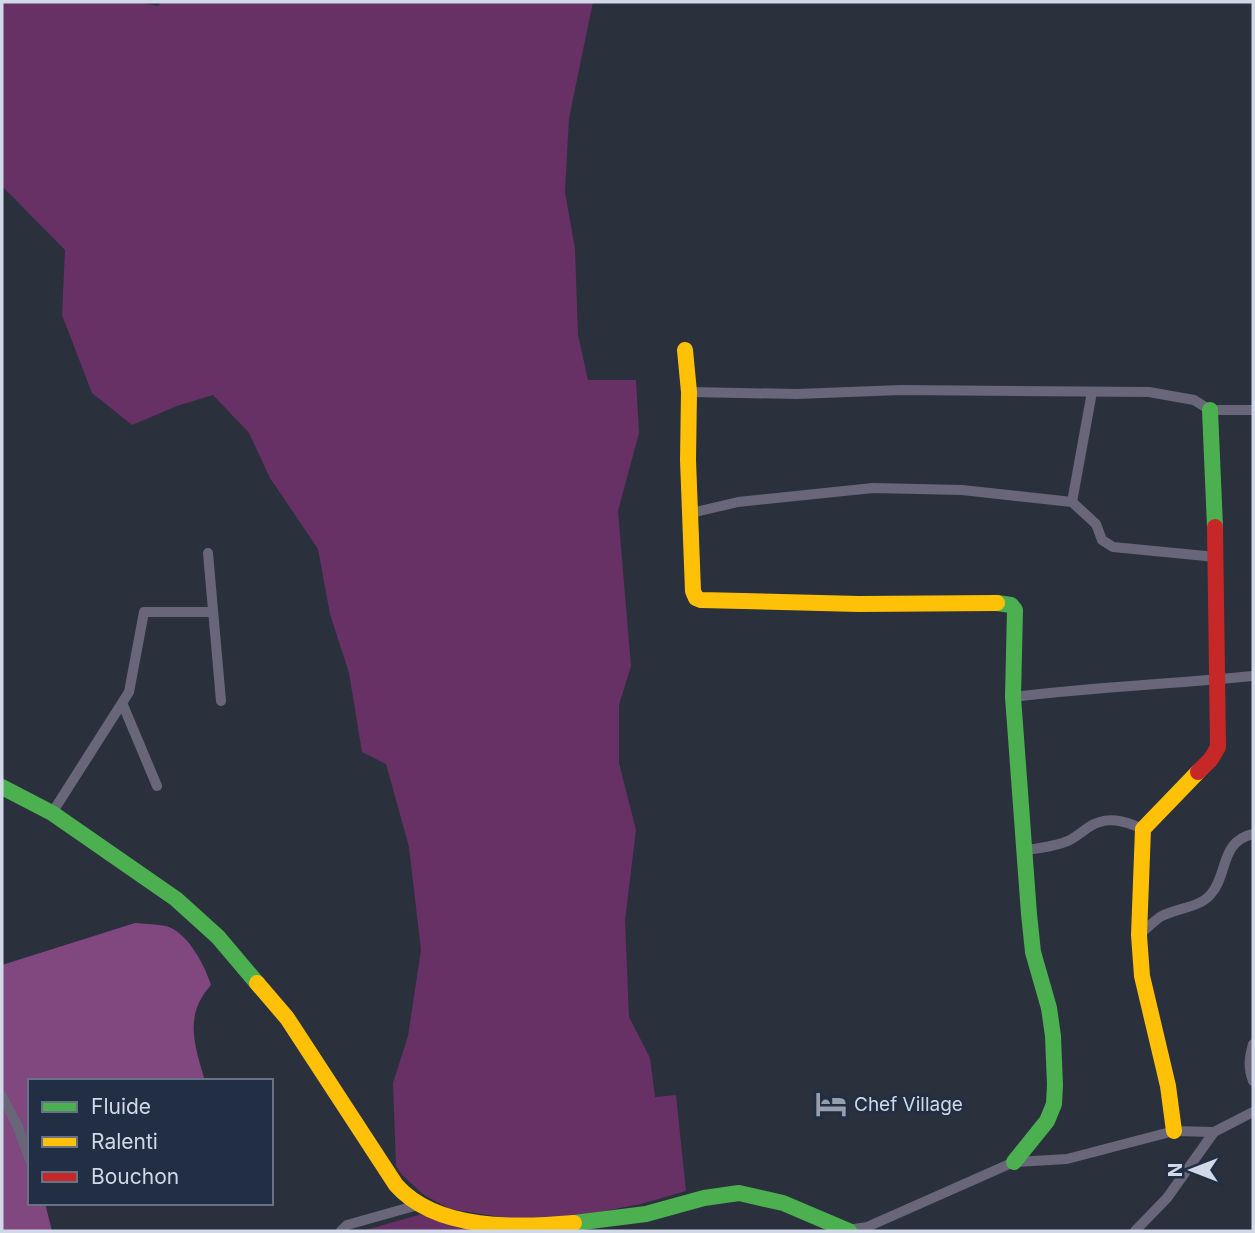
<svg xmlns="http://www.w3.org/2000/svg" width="1255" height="1233" font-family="Inter,sans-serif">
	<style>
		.green { fill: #673166 }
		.forest { fill: #81477f }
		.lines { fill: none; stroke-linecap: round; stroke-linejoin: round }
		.street { stroke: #686678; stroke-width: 10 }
		.fast { stroke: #4caf50; stroke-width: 16 }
		.slow { stroke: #ffc107; stroke-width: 16 }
		.jam { stroke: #c62828; stroke-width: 16 }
		.labels { text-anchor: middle; stroke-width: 5; stroke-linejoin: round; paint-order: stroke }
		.poi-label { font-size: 19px; fill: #d1d9e8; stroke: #222e44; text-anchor: start }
	</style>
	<rect width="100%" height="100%" fill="#2a303c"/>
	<g class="green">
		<polygon points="2,2 138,2 158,6 162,2 593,2 569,118 565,192 575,249 578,335 588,380 636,380 639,433 618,511 631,666 619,705 619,763 636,830 625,920 629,1017 650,1058 655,1097 676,1095 686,1191 641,1204 572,1217 506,1218 450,1209 424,1195 402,1175 396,1166 393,1083 408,1036 421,950 409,847 386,764 362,752 349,673 330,614 318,549 270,478 249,433 213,395 177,406 132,425 92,393 62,315 65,250 2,186"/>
		<polygon points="422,1214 460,1228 486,1231 362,1231"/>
	</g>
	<path class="forest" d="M135,923c10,1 24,1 34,4 20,8 36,39 42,58 -28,31 -16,61 -6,96h-175v122h15l7,28h-50v-266z"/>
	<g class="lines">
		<g class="street">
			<polyline points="689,392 797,394 901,390 1149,392 1194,400 1210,410 1253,410"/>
			<polyline points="1072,502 1092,392"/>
			<polyline points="691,513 738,502 873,488 962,490 1072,502 1096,524 1102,540 1113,547 1216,557"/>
			<polyline points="208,553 221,701"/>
			<path d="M1013,697c80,-10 160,-13 240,-21"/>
			<polyline points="123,705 157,786"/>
			<polyline points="52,813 129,692 144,612 213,612"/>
			<path d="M1026,850c15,-2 31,-4 44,-10 7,-4 13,-9 19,-13 18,-12 36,-6 54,2"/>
			<path d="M1139,935c7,-6 14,-13 21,-18 15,-9 40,-9 51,-23 17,-19 9,-53 42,-60"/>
			<path d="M1253,1044c-4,14 -5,24 0,37"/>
			<polyline points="2,1096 17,1125 30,1160"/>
			<polyline points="848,1230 867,1227 1014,1162 1067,1159 1174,1131 1214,1132 1253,1112"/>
			<polyline points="341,1231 347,1225 418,1205"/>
			<polyline points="1135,1231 1167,1198 1214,1132"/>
		</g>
		<g class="fast">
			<polyline points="1210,410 1215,527"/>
			<polyline points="997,603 1011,605 1015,610 1013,697 1029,914 1033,952 1049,1008 1053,1036 1055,1085 1054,1104 1047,1121 1014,1162"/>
			<polyline points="2,787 52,813 176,899 218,937 257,983"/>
			<polyline points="574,1223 646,1214 704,1198 739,1193 783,1203 849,1231"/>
		</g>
		<g class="slow">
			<polyline points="685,350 689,392 688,460 693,591 696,598 701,600 859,604 997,603"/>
			<path d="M257,983l30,35 109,167c41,46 121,43 178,38"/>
			<polyline points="1174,1131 1168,1086 1142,976 1139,935 1143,829 1198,772"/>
		</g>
		<polyline class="jam" points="1198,772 1211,759 1218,747 1215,527"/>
	</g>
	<defs>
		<symbol id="hotel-bare" viewBox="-9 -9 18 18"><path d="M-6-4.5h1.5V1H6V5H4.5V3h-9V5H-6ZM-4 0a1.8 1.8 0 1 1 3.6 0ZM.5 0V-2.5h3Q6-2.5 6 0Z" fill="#979eac" stroke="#222e44" stroke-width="2.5" paint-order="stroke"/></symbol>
	</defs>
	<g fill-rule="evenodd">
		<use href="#hotel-bare" x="809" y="1082" width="44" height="44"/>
	</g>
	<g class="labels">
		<g class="poi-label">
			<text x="854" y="1111">Chef Village</text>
		</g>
	</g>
	<rect width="1255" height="1233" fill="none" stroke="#d1d9e8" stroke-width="7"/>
	<rect x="28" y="1079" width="245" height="126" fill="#222e44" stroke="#687286" stroke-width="2"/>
	<rect x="42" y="1102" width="35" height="10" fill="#4caf50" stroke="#687286" stroke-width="2"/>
	<text x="91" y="1114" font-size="21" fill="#d1d9e8">Fluide</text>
	<rect x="42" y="1137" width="35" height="10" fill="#ffc107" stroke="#687286" stroke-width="2"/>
	<text x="91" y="1149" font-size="21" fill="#d1d9e8">Ralenti</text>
	<rect x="42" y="1172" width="35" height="10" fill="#c62828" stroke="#687286" stroke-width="2"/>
	<text x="91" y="1184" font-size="21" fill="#d1d9e8">Bouchon</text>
	<g transform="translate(1192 1170) rotate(270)" stroke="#222e44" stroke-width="5" paint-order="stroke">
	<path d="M0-5L12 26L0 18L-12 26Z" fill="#d1d9e8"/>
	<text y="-10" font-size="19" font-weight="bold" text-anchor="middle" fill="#d1d9e8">N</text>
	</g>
</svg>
